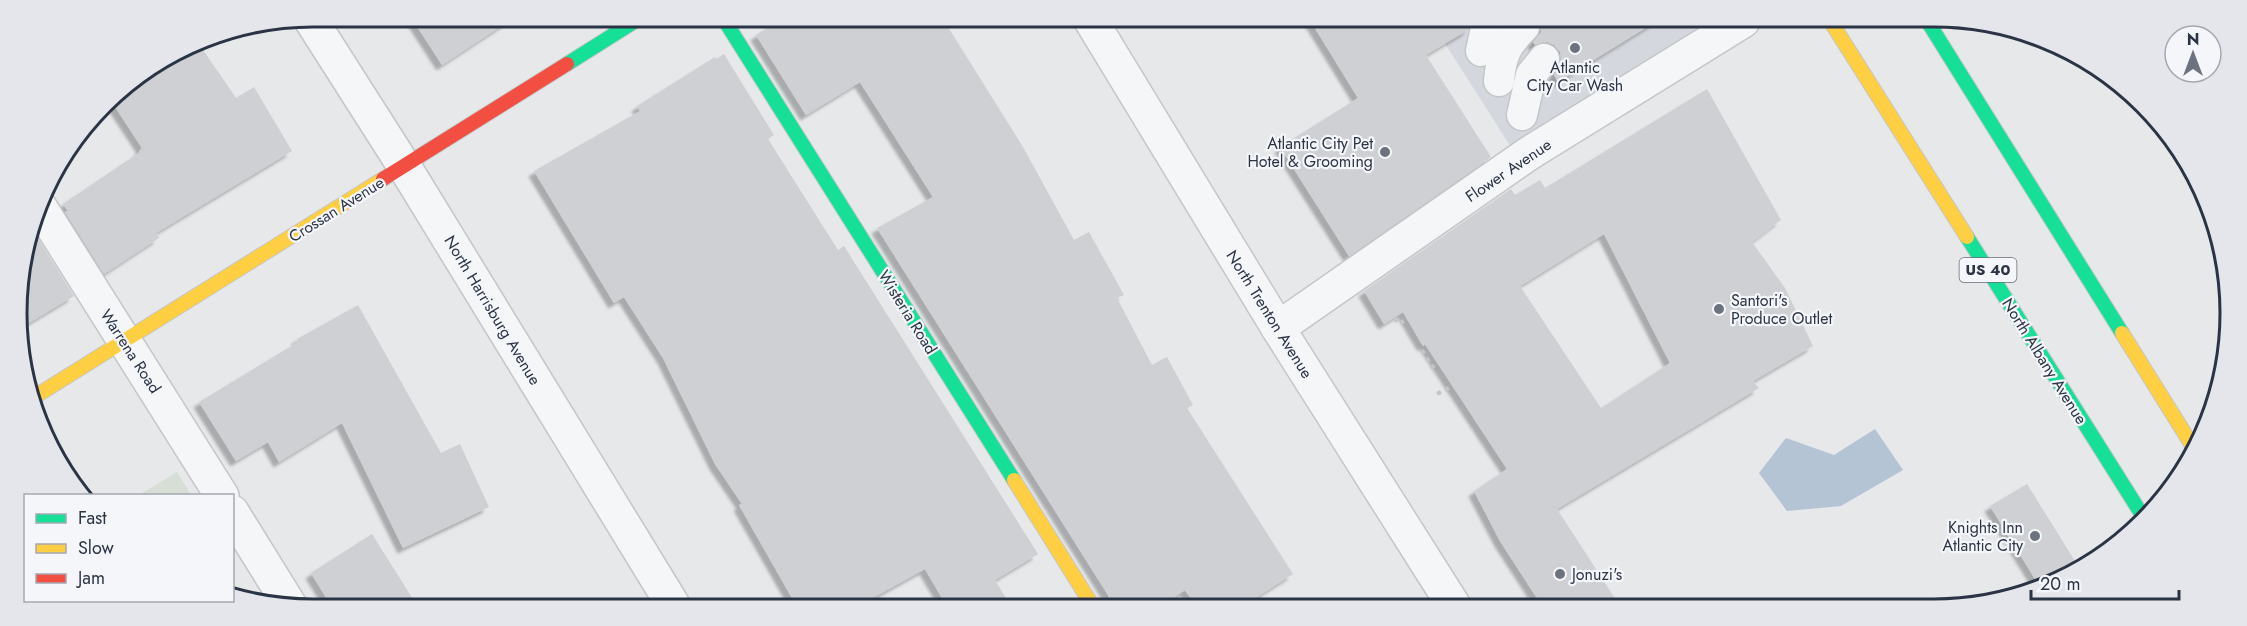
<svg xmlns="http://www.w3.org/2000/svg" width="2247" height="626" font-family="Jost,sans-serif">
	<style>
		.built { fill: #d4d7dd }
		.green { fill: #d6ded6 }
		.water { fill: #b4c4d5 }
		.building { fill: #ced0d3; fill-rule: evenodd; filter: url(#shadow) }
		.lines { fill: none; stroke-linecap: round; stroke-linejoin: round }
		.lane-casing { stroke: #c4c6c8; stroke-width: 33 }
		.street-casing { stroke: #c4c6c8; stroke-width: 36 }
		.fast-casing { stroke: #c4c6c8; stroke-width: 16 }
		.slow-casing { stroke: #c4c6c8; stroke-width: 16 }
		.jam-casing { stroke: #c4c6c8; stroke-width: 16 }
		.path { stroke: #c5c6ca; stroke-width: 4; stroke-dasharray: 4.5 4.5; stroke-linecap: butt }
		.lane { stroke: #f5f6f7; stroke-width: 30 }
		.street { stroke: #f5f6f7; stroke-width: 33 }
		.fast { stroke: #16e098; stroke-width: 14 }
		.slow { stroke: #ffcf43; stroke-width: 14 }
		.jam { stroke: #f24e42; stroke-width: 14 }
		.poi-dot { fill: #6c737f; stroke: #f4f6f9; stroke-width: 2 }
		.labels { text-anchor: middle; stroke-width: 4.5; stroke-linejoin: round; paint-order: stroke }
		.shield { fill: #f4f6f9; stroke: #676e7b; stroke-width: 1.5 }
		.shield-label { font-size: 15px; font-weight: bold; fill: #2b3445 }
		.poi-label { font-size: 16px; fill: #2b3445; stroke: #f4f6f9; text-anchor: end }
		.street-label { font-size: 16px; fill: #2b3445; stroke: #f4f6f9 }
		.rim { fill: none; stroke: #2b3445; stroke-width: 3 }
	</style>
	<defs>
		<filter id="shadow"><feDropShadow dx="-5.5" dy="5.5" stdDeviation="1.5" flood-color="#0004"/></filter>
	</defs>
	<rect width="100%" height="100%" fill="#e6e8ea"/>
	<polygon class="built" points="1430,20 1751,21 1523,166"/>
	<polygon class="green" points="177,472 191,495 139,495"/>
	<polygon class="water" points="1875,429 1903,470 1841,506 1787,511 1759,473 1786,438 1834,455"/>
	<g class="building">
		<polygon points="411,17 515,17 442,65"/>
		<polygon points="782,18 943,19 1023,147 1074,240 1089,232 1124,295 1117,298 1152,365 1167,357 1193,405 1187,408 1293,574 1243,606 1196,606 1185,590 1161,606 1112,605 1108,595 877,228 933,197 860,82 806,115 756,35"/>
		<polygon points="1310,20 1471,20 1468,30 1426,55 1491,157 1349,256 1280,147 1358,98"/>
		<polygon points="1540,21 1657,21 1558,82 1554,75 1561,62 1560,52 1554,45 1547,42 1535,45 1533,42 1541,32"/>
		<polygon points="197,41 236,98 254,87 292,151 156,233 159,238 104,274 65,212 68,211 63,204 140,152 139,151 142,148 110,99 117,90"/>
		<polygon points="724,54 774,135 768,139 838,250 844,246 1038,554 995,580 1010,605 946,605 925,569 860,605 796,605 739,505 742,504 715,464 663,358 624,297 614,303 534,171 640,111 637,106 715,57 716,59"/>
		<path d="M1707,89l74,131 -29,22 33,46 28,58 -60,35 6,7 -202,121 63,97h-78l-42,-65 -26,-50 33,-22 -82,-125 -2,2 -20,-34 -19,12 -20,-33 147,-102 4,6 25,-15 5,8zM1604,234l66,129 -69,45 -81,-122z"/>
		<polygon points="34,232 74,296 22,327 17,293"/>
		<polygon points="358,305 441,453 460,444 489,507 403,548 342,423 279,462 268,442 236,461 199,402 298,342 297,339"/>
		<polygon points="2027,484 2080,569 2065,579 2040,587 1990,506"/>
		<polygon points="372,534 416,604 330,604 311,573"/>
	</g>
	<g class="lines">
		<defs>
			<g id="lane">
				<polyline points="1481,51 1486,28 1491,20"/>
				<path d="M1499,81c2,-25 7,-36 25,-54"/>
				<polyline points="1522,115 1531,75 1544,59"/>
			</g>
			<g id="street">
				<polyline points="309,17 404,166 673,605"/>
				<polyline points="1090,19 1278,328 1454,606"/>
				<polyline points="40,207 222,496"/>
				<polyline points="1278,328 1528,154 1743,21"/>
				<polyline points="232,512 289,604"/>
			</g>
			<g id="fast">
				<polyline points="723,18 1014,480"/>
				<polyline points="1928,22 2122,333"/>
				<polyline points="567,64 640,18"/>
				<polyline points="1967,237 2144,518"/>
			</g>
			<g id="slow">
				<polyline points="1831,22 1967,237"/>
				<polyline points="2122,333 2195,450"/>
				<polyline points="31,399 383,179"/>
				<polyline points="1014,480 1092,605"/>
			</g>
			<polyline id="jam" points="383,179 567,64"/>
		</defs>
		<use href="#lane" class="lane-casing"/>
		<use href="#street" class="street-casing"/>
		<use href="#fast" class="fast-casing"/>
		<use href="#slow" class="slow-casing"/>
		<use href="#jam" class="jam-casing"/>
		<g class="path">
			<polyline points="1395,318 1398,324 1407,319"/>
			<polyline points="1422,350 1432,367 1438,364"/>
			<polyline points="1437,394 1452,386"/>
		</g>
		<use href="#lane" class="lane"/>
		<use href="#street" class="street"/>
		<use href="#fast" class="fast"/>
		<use href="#slow" class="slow"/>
		<use href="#jam" class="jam"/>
	</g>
	<g class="poi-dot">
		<circle cx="1575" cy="48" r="6"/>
		<circle cx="1385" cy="152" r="6"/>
		<circle cx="1719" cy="309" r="6"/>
		<circle cx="2035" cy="536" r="6"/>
		<circle cx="1560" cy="574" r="6"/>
	</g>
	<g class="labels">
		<rect class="shield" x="1959.5" y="258" width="57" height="24" rx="4.5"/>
		<g class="shield-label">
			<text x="1988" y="275">US 40</text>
		</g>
		<g class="poi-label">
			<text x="1575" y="73" text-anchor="middle">Atlantic<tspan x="1575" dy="18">City Car Wash</tspan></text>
			<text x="1373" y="149">Atlantic City Pet<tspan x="1373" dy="18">Hotel &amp; Grooming</tspan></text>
			<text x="1731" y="306" text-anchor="start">Santori's<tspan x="1731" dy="18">Produce Outlet</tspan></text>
			<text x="2023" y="533">Knights Inn<tspan x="2023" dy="18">Atlantic City</tspan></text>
			<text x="1572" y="580" text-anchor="start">Jonuzi's</text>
		</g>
		<g class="street-label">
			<text transform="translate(1508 170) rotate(-34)" y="6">Flower Avenue</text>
			<text transform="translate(336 209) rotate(-32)" y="6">Crossan Avenue</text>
			<text transform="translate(493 310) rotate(59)" y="6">North Harrisburg Avenue</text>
			<text transform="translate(908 312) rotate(58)" y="6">Wisteria Road</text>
			<text transform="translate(1270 314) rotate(58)" y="6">North Trenton Avenue</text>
			<text transform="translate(131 351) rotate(57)" y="6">Warrena Road</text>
			<text transform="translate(2045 361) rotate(58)" y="6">North Albany Avenue</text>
		</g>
	</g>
	<path d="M0 0H2247V626H0ZM313 27H1934A286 286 0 0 1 2220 313V313A286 286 0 0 1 1934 599H313A286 286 0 0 1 27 313V313A286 286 0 0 1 313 27Z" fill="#e4e6eb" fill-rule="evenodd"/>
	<path class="rim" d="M313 27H1934A286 286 0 0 1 2220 313V313A286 286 0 0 1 1934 599H313A286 286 0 0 1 27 313V313A286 286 0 0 1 313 27Z"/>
	<rect x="24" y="494" width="210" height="108" fill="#f4f6f9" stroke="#a4a8b1" stroke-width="1.5"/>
	<rect x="36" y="514" width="30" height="9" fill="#16e098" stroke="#a4a8b1" stroke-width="1.5"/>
	<text x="78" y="524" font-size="18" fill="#2b3445">Fast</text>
	<rect x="36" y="544" width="30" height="9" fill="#ffcf43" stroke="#a4a8b1" stroke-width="1.5"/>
	<text x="78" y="554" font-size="18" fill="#2b3445">Slow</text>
	<rect x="36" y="574" width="30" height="9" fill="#f24e42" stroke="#a4a8b1" stroke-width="1.5"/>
	<text x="78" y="584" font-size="18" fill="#2b3445">Jam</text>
	<g transform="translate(2193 54)"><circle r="28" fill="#f4f6f9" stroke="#a4a8b1" stroke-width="1.5"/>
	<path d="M0-4.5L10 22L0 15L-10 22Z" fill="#6c737f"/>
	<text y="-9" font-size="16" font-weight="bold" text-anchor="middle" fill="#2b3445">N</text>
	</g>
	<path d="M2031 590v9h148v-9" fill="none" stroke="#2b3445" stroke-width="3"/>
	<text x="2040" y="590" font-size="18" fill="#2b3445" stroke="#f4f6f9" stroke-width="4.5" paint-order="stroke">20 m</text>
</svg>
